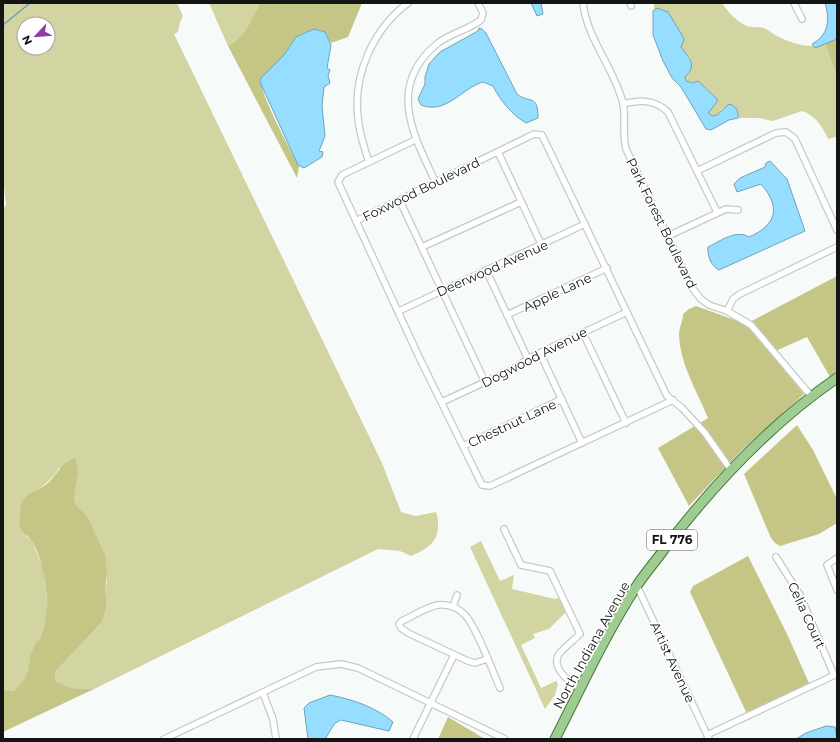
<svg xmlns="http://www.w3.org/2000/svg" width="840" height="742" font-family="Montserrat,sans-serif">
	<style>
		.green { fill: #d2d4a1; fill-rule: evenodd }
		.forest { fill: #c5c686 }
		.water { fill: #96deff; stroke: #6fa2b8 }
		.lines { fill: none; stroke-linecap: round; stroke-linejoin: round }
		.stream { stroke: #6fa2b8; stroke-width: 1.5 }
		.street-casing { stroke: #c5cac8; stroke-width: 8 }
		.primary-casing { stroke: #447635; stroke-width: 11 }
		.street { stroke: #fff; stroke-width: 5.5 }
		.primary { stroke: #9ecc91; stroke-width: 9 }
		.labels { text-anchor: middle; stroke-width: 3.5; stroke-linejoin: round; paint-order: stroke }
		.shield { fill: #fff; stroke: #5a5b5a; stroke-width: 1 }
		.shield-label { font-size: 12px; font-weight: bold; fill: #131514 }
		.street-label { font-size: 13px; fill: #131514; stroke: #fff }
	</style>
	<rect width="100%" height="100%" fill="#f6fbf9"/>
	<g class="green">
		<path d="M3,3h174l6,13 -3,6 -2,10 -4,2 208,429 19,49 15,4 20,-4c2,5 2,8 2,13 0,19 -12,24 -27,31l-11,-5 -22,-2 -284,140 -22,-1 -17,-7v-9l48,-51 4,-17 -2,-15 2,-8 -1,-13 -19,-52 -11,-11 -2,-7 4,-23 -19,-7c-10,17 -22,20 -36,33l3,35 6,4 11,29 4,28v16l-6,23 -8,11 -3,23 -4,9 -12,12 -11,-2v-480l3,-4 -3,-29zM24,24h24v24h-24z"/>
		<path d="M209,3h52c-14,19 -10,29 -33,43z"/>
		<path d="M654,3h68c5,8 16,20 25,23 6,2 12,0 19,3 4,2 8,6 13,8 14,7 32,12 46,7l12,32v64l-1,-3 -8,2c-5,-12 -13,-24 -26,-28l-29,10 -14,-3h-21v-4l-15,-6 -6,7 -5,1 -4,-3c8,-11 3,-25 -9,-29 -4,-2 -9,-2 -13,-3l-1,-4 5,-5v-14l-9,-11 2,-10 -15,-25 -14,-3z"/>
		<polygon points="481,541 500,581 514,575 512,589 555,599 559,598 566,612 549,629 533,634 535,638 521,645 541,688 556,681 558,684 555,695 545,709 470,547"/>
	</g>
	<g class="forest">
		<path d="M261,3h101l-14,34 -17,6 -6,-11 -5,-2 -6,-1 -10,4 -8,4 -12,18 -23,23c-3,13 30,73 38,88l-2,12 -69,-132c23,-14 19,-24 33,-43z"/>
		<polygon points="837,39 837,76 825,44"/>
		<path d="M837,276v96l-7,5 -23,-40 -36,16 33,41 -62,56 -53,56 -31,-58 50,-30c-11,-27 -28,-54 -29,-83 0,-8 4,-13 4,-21l6,-5 7,-3 50,18z"/>
		<polygon points="797,425 813,450 837,499 837,523 819,534 780,546 775,543 771,538 744,474"/>
		<path d="M72,459h4l2,16 -4,23 2,7 11,11 18,39 2,19 -2,15 2,15 -4,17 -48,51v9l17,7 22,1 -91,43v-43l11,2c21,-21 11,-20 19,-43 1,-5 7,-8 8,-12 4,-12 7,-28 6,-40 -2,-16 -6,-41 -15,-55 -3,-5 -10,-8 -12,-14 -1,-5 0,-20 2,-25 6,-11 19,-12 27,-20 10,-10 9,-15 23,-23z"/>
		<polygon points="748,556 787,634 809,683 747,714 690,592 693,586"/>
		<polygon points="448,717 485,739 438,739"/>
	</g>
	<g class="water">
		<polygon points="531,3 541,3 543,14 537,16"/>
		<path d="M825,3h12v36l-22,9 -3,-4c17,-9 18,-25 13,-41z"/>
		<path d="M657,8l11,4 15,25 1,3 -3,7c8,11 17,18 4,30l1,4 7,2 5,-2 19,18v3l-9,11 4,3 5,-1 12,-11c7,2 10,7 9,14l-9,2 -18,10 -5,-1 -25,-42 -9,-9 -9,-17 -10,-26v-24z"/>
		<path d="M479,28l3,1 4,4 31,61c12,10 21,-1 21,24l-12,5c-14,-8 -26,-23 -33,-37l-10,-4c-21,6 -37,33 -62,23l-3,-6 7,-15v-7l4,-13 11,-12 38,-21z"/>
		<polygon points="314,29 325,32 331,45 327,68 330,70 328,76 330,83 324,87 322,106 325,136 319,151 323,152 322,157 304,168 298,165 260,82 261,78 284,55 296,37"/>
		<path d="M770,161l17,18 18,52 -86,39c-8,-4 -12,-15 -11,-23 12,-6 29,-18 41,-10 28,-12 32,-30 12,-53l-24,8 -3,-8 6,-6 25,-11 1,-4z"/>
		<path d="M330,695c21,4 46,12 63,27l-4,9 -48,-11 -6,3 -10,16h-17l-4,-31 5,-5z"/>
		<polygon points="826,726 835,727 837,739 796,739 806,733"/>
	</g>
	<g class="lines">
		<polyline class="stream" points="3,25 30,3"/>
		<defs>
			<g id="street">
				<path d="M583,3c4,36 31,65 40,100 3,15 -1,31 3,46l67,140 8,10 8,6 18,6 24,14 61,72"/>
				<polyline points="630,3 631,6"/>
				<polyline points="794,3 802,19"/>
				<path d="M623,104c17,-4 31,-5 45,8l49,100"/>
				<polyline points="415,140 342,175 338,182 419,357 482,485 490,486 673,400"/>
				<polyline points="498,152 542,246"/>
				<path d="M369,162c-5,-15 -10,-29 -11,-45 -5,-42 15,-88 50,-114"/>
				<polyline points="697,171 776,133 786,132 795,139 837,230"/>
				<path d="M436,183c-23,-48 -50,-98 2,-140 13,-10 30,-13 43,-23l2,-7 -5,-10"/>
				<polyline points="400,201 485,382"/>
				<polyline points="356,221 534,134 542,135 667,396 682,408 705,433 731,470"/>
				<polyline points="668,236 726,209 738,210"/>
				<polyline points="422,247 521,202"/>
				<polyline points="486,270 528,359"/>
				<polyline points="399,311 585,224"/>
				<polyline points="727,311 733,299 740,294 837,247"/>
				<polyline points="507,315 607,268"/>
				<polyline points="583,333 626,423"/>
				<polyline points="540,353 582,443"/>
				<polyline points="442,402 509,371 531,357 627,312"/>
				<polyline points="463,446 562,399"/>
				<path d="M504,529l17,36 29,6 30,63c-6,6 -15,13 -21,20 -9,14 12,29 21,35"/>
				<polyline points="776,557 800,595 834,675"/>
				<polyline points="837,558 827,565 837,590"/>
				<polyline points="637,586 709,739"/>
				<polyline points="453,607 457,595"/>
				<path d="M487,659l-12,4 -7,-2 -60,-28 -7,-5 -2,-4 3,-3c11,-5 24,-14 36,-16 9,-1 19,2 26,9 12,11 28,56 36,74"/>
				<polyline points="263,693 273,719 276,739"/>
				<polyline points="707,735 837,674"/>
				<polyline points="164,739 316,667 341,664 358,668 505,739"/>
				<polyline points="413,739 454,655"/>
			</g>
			<path id="primary" d="M555,739c26,-51 50,-104 81,-152 9,-14 20,-26 29,-39 49,-64 105,-124 172,-170"/>
		</defs>
		<use href="#street" class="street-casing"/>
		<use href="#primary" class="primary-casing"/>
		<use href="#street" class="street"/>
		<use href="#primary" class="primary"/>
	</g>
	<g class="labels">
		<rect class="shield" x="647" y="530" width="50" height="20" rx="3"/>
		<g class="shield-label">
			<text x="672" y="544">FL 776</text>
		</g>
		<g class="street-label">
			<text transform="translate(421 189) rotate(-26)" y="5">Foxwood Boulevard</text>
			<text transform="translate(662 223) rotate(64)" y="5">Park Forest Boulevard</text>
			<text transform="translate(492 268) rotate(-24)" y="5">Deerwood Avenue</text>
			<text transform="translate(557 292) rotate(-25)" y="5">Apple Lane</text>
			<text transform="translate(534 357) rotate(-27)" y="5">Dogwood Avenue</text>
			<text transform="translate(512 423) rotate(-25)" y="5">Chestnut Lane</text>
			<text transform="translate(807 615) rotate(65)" y="5">Celia Court</text>
			<text transform="translate(591 645) rotate(-61)" y="5">North Indiana Avenue</text>
			<text transform="translate(673 662) rotate(65)" y="5">Artist Avenue</text>
		</g>
	</g>
	<rect width="840" height="742" fill="none" stroke="#131514" stroke-width="8"/>
	<g transform="translate(36 36) rotate(244)"><circle r="19" fill="#ffffff" stroke="#a1a1a1"/>
	<path d="M0-3L7 15L0 10L-7 15Z" fill="#8d39a6"/>
	<text y="-6" font-size="11" font-weight="bold" text-anchor="middle" fill="#131514">N</text>
	</g>
</svg>
